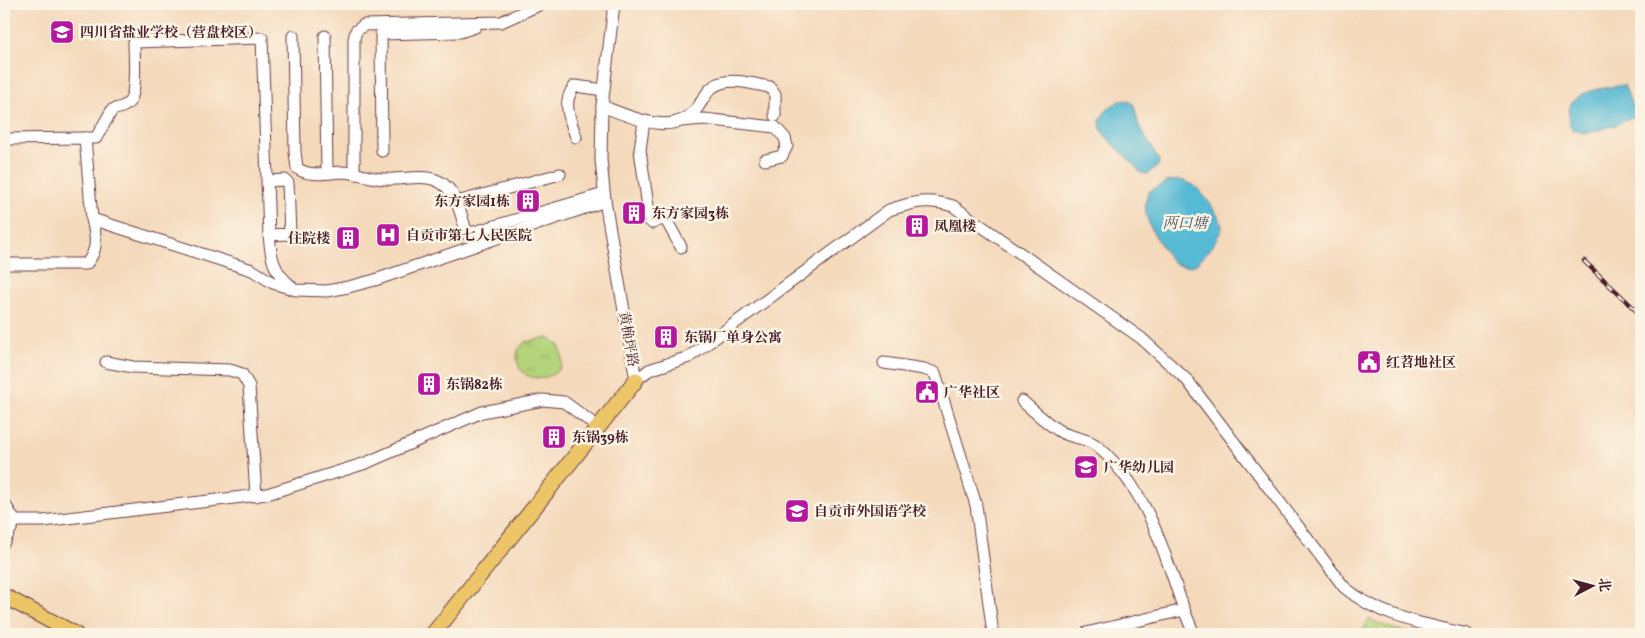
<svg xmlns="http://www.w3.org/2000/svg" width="1645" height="638" font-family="Vollkorn,'Noto Serif SC',serif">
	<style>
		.grass { fill: url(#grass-tufts); stroke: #7f7a54 }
		.park { fill: url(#park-dots); stroke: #7f7a54 }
		.water { fill: #56bad4; stroke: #506c80 }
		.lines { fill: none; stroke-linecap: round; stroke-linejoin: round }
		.minor-casing { stroke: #643b41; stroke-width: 13 }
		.major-casing { stroke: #643b41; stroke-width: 17 }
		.minor { stroke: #fff; stroke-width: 11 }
		.major { stroke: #edc569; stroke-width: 15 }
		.rail-casing { stroke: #4a1f2b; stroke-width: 4.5 }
		.rail { stroke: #fcf5e5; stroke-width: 2.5; stroke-dasharray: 8; stroke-linecap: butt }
		.labels { text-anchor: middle; stroke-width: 5; stroke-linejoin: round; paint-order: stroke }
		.poi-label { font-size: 14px; font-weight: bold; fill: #4a1f2b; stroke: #fcf5e5; text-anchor: start }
		.street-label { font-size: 14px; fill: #4a1f2b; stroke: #fcf5e5 }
		.water-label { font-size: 15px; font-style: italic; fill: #4e5566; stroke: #fcf5e5 }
	</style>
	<defs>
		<pattern id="grass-tufts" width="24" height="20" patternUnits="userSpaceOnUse" patternTransform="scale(1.25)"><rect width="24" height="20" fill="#b4d47c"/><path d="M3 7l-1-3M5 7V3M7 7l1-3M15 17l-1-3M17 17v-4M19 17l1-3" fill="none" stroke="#9cb66b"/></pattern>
		<pattern id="park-dots" width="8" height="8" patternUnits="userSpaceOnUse" patternTransform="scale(1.25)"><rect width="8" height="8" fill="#b4d47c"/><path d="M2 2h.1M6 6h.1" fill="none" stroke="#9cb66b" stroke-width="1.8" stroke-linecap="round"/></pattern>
	</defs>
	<rect width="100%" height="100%" fill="#fcf5e5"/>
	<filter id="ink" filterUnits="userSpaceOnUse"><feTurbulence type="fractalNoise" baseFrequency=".02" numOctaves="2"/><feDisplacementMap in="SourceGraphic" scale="10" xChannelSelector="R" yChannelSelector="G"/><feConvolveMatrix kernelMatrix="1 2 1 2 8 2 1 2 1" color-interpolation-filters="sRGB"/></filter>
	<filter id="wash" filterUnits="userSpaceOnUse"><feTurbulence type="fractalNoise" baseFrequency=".0096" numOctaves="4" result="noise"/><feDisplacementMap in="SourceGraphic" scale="20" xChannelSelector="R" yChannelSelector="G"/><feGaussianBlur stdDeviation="1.12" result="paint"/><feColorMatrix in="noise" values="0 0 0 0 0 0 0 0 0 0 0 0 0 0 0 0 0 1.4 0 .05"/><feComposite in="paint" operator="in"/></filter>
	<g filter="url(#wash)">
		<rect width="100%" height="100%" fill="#f4d9bb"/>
		<path class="grass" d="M544,338c16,0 21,17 16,30 -16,19 -49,10 -42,-18l7,-8z"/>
		<polygon class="park" points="1369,619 1390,628 1414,634 1361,634"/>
		<g class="water">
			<path d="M1624,85l12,30 -20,10 -30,9 -15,-6c-13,-38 28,-39 53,-43z"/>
			<path d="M1121,100l8,1 5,4 5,21 20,34 -1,6 -11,8 -6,-1c-6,-7 -12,-14 -19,-20 -21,-21 -36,-32 -1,-53z"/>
			<path d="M1181,180c4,2 10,3 14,6 7,6 28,33 27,42 -2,8 -20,33 -28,37 -7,3 -15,1 -22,-3 -13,-22 -34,-43 -24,-70l20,-11z"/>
		</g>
	</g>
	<g filter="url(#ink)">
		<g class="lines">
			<defs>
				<g id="minor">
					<path d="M614,4l-12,102 -1,54 4,41 31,179 13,-10 40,-13 200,-147c25,-8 38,-12 64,-4l188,132 46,42 157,207c35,30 79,37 123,47"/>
					<path d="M293,36l2,116 2,16c11,9 30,5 44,4 16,0 29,7 45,7 14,1 29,-3 42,-1 28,4 32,34 39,56l137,-40"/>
					<polyline points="325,36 327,173"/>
					<path d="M602,106c29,11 73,33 96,1 8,-12 11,-22 27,-25 13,-3 32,3 45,5l5,7v22"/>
					<polyline points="644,121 640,150 650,221 652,223 665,218 681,247"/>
					<polyline points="681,121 704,119 775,127 785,138 787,146 782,156 765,160"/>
					<path d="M576,137c-6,-18 -15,-36 -1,-51l29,4"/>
					<path d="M85,138h11l16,-28c6,-2 14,-3 18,-9 7,-11 4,-45 4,-59l128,-4 7,197c2,22 4,37 22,51"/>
					<polyline points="4,139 85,138 92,219 252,270 273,283 296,290 327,291 348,287 375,280 605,201"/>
					<polyline points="382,151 381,34 460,32 475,27"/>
					<polyline points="354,172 354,39 356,31 364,25 501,22 541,4"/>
					<polyline points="268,181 285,180 288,183 290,234 269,235"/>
					<polyline points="457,202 560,174"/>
					<path d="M4,264h82c13,-14 10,-28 6,-45"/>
					<polyline points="106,362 133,367 230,370 242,374 249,386 256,496"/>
					<polyline points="884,363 924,369 935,373 976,505 993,634"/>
					<path d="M1022,401c12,10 25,23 39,31 11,6 27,6 36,14 50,42 67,105 87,164"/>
					<polyline points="4,503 15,521 4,542"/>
					<polyline points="15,521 43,521 267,494 366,463 482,412 543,400 564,402 598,427"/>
					<polyline points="1086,633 1184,610 1194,634"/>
				</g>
				<g id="major">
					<polyline points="4,596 75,634"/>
					<polyline points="433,634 636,380"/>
				</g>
			</defs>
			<use href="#minor" class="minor-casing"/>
			<use href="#major" class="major-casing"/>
			<use href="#minor" class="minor"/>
			<use href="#major" class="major"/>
			<defs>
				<polyline id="rail" points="1584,261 1641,315"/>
			</defs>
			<use href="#rail" class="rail-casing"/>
			<use href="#rail" class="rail"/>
		</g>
	</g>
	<defs>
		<symbol id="university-square" viewBox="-11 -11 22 22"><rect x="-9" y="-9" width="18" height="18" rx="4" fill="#b5179e" stroke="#fcf5e5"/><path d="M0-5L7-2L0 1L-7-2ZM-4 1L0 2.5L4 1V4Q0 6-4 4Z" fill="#fff"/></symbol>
		<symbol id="building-square" viewBox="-11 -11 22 22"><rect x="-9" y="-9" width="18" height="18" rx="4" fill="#b5179e" stroke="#fcf5e5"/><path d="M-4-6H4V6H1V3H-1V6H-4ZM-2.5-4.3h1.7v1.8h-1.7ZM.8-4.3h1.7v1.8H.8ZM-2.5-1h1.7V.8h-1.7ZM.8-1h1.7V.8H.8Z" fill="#fff"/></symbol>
		<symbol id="hospital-square" viewBox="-11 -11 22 22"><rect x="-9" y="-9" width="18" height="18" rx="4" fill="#b5179e" stroke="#fcf5e5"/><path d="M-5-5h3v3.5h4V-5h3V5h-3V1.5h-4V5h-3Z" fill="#fff"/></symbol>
		<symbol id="civic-square" viewBox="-11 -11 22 22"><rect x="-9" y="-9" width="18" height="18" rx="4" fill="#b5179e" stroke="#fcf5e5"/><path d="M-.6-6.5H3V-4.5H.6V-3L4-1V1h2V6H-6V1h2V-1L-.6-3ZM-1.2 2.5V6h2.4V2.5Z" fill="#fff"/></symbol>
		<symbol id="school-square" viewBox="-11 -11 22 22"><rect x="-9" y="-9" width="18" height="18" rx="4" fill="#b5179e" stroke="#fcf5e5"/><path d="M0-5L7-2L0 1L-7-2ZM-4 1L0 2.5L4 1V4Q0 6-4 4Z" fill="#fff"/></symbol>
	</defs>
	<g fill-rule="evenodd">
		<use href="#university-square" x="48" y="18" width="28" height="28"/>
		<use href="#building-square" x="514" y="187" width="28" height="28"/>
		<use href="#building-square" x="620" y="199" width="28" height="28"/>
		<use href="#building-square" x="903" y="212" width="28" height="28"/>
		<use href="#hospital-square" x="374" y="221" width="28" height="28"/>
		<use href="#building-square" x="334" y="224" width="28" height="28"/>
		<use href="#building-square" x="652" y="323" width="28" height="28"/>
		<use href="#civic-square" x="1355" y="348" width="28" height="28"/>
		<use href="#building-square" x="415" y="370" width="28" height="28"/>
		<use href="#civic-square" x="913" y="378" width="28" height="28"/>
		<use href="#building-square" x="540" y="423" width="28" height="28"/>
		<use href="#school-square" x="1072" y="453" width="28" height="28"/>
		<use href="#school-square" x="783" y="497" width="28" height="28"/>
	</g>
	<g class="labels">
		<g class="poi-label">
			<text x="80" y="37">四川省盐业学校（营盘校区）</text>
			<text x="510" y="206" text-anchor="end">东方家园1栋</text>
			<text x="652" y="218">东方家园3栋</text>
			<text x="934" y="231">凤凰楼</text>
			<text x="406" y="240">自贡市第七人民医院</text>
			<text x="330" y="243" text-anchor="end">住院楼</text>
			<text x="684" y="342">东锅厂单身公寓</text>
			<text x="1386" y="367">红苕地社区</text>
			<text x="446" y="389">东锅82栋</text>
			<text x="944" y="397">广华社区</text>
			<text x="572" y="442">东锅39栋</text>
			<text x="1104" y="472">广华幼儿园</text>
			<text x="814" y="516">自贡市外国语学校</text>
		</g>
		<g class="street-label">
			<text transform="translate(629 339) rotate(80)" y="5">黄桷坪路</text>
		</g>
		<g class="water-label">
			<text x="1185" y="228">两口塘</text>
		</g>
	</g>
	<rect width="1645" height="638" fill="none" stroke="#fcf5e5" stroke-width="20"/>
	<g transform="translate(1592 586) rotate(84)" stroke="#fcf5e5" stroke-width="4" paint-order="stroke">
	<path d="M0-4L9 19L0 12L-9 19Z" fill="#4a1f2b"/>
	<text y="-8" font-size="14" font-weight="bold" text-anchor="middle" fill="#4a1f2b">北</text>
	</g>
</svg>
